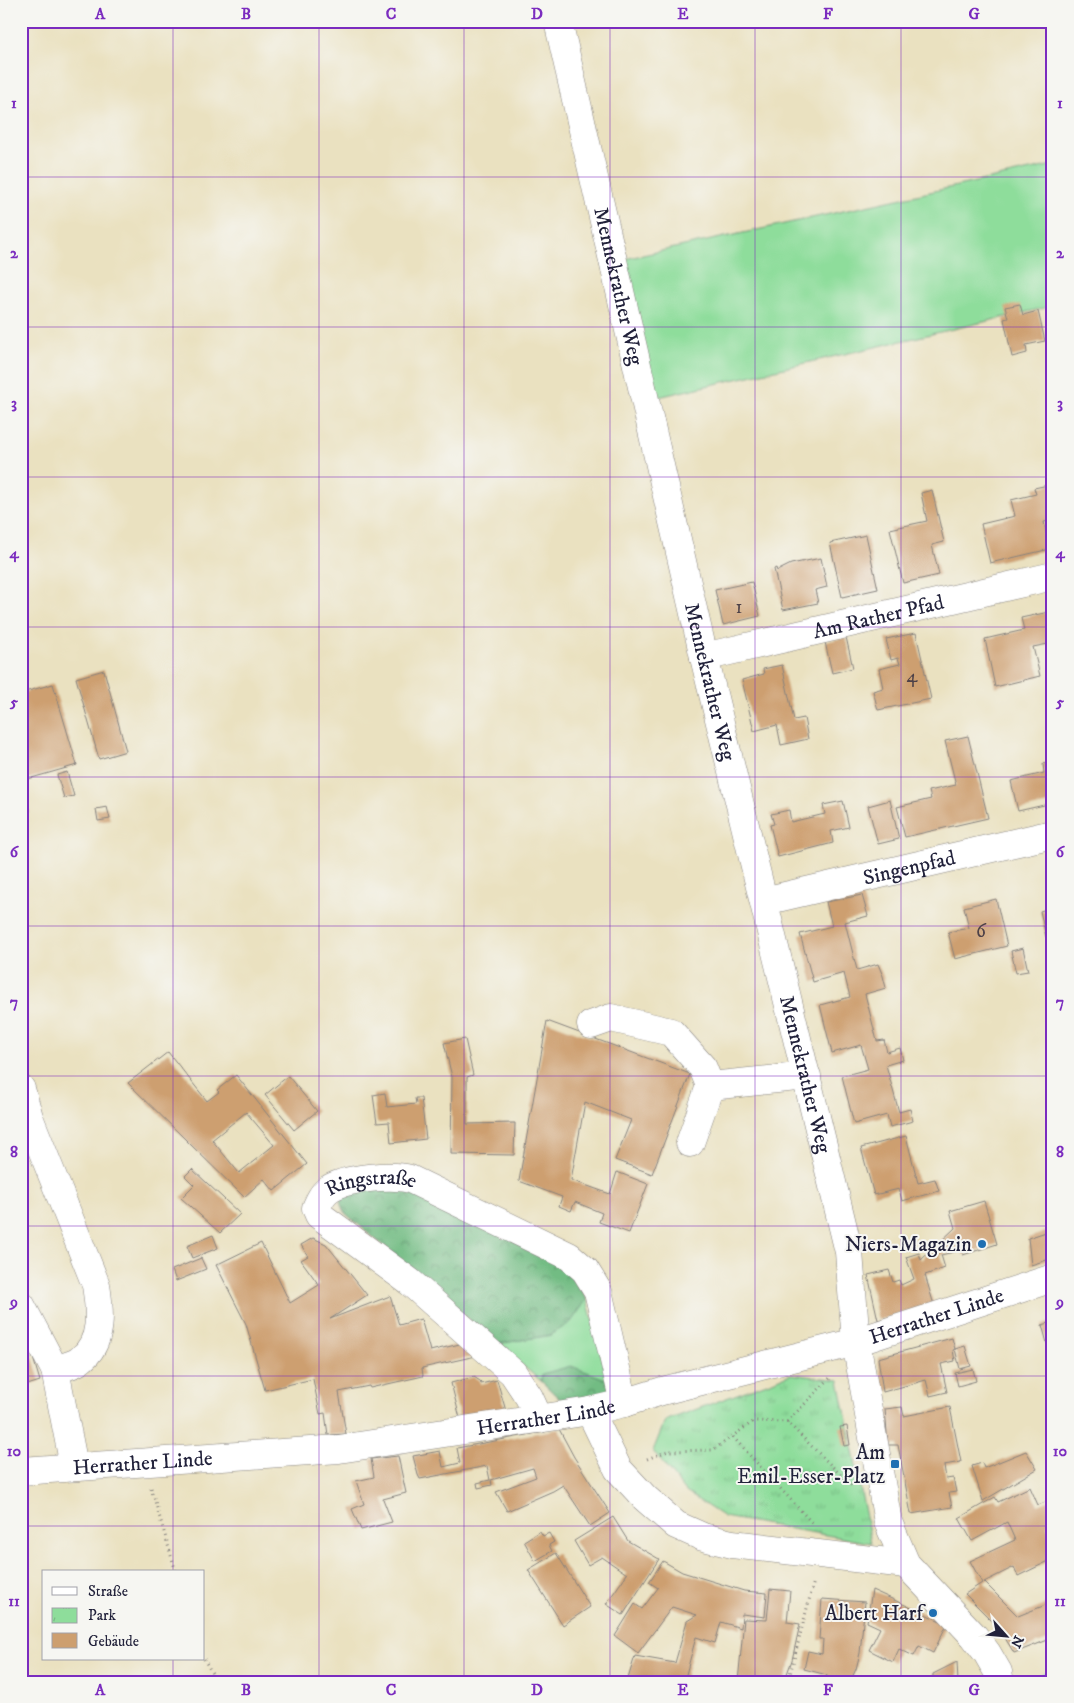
<svg xmlns="http://www.w3.org/2000/svg" width="1074" height="1703" font-family="'IM FELL DW Pica',serif">
	<style>
		.grass { fill: #8edd9b; stroke: #58806b }
		.forest { fill: url(#forest-crowns); stroke: #4a6f5f }
		.park { fill: url(#park-tufts); stroke: #58806b }
		.lines { fill: none; stroke-linecap: round; stroke-linejoin: round }
		.stream { stroke: #3ea8bf; stroke-width: 9 }
		.building { fill: #cd9f6f; fill-rule: evenodd }
		.minor-casing { stroke: #86827e; stroke-width: 29 }
		.path { stroke: #86827e; stroke-width: 3; stroke-dasharray: 1 4; stroke-linecap: butt }
		.minor { stroke: #fff; stroke-width: 28 }
		.grid { fill: none; stroke: #7b2cbf; stroke-width: 1; stroke-opacity: 0.55 }
		.poi-dot { fill: #1f6fb2; stroke: #f6f6f2; stroke-width: 2 }
		.labels { text-anchor: middle; stroke-width: 4; stroke-linejoin: round; paint-order: stroke }
		.number-label { font-size: 19px; fill: #4d4148 }
		.street-label { font-size: 21px; fill: #22223b; stroke: #f6f6f2 }
		.poi-label { font-size: 21px; fill: #22223b; stroke: #f6f6f2; text-anchor: end }
		.neatline { fill: none; stroke: #7b2cbf; stroke-width: 2 }
		.grid-label { font-size: 16px; text-anchor: middle; font-weight: bold; fill: #7b2cbf }
	</style>
	<defs>
		<pattern id="forest-crowns" width="20" height="18" patternUnits="userSpaceOnUse" patternTransform="scale(1.25)"><rect width="20" height="18" fill="#72bc83"/><path d="M2 6a3 3 0 1 1 6 0M12 15a3 3 0 1 1 6 0" fill="none" stroke="#5d986c"/></pattern>
		<pattern id="park-tufts" width="24" height="20" patternUnits="userSpaceOnUse" patternTransform="scale(1.25)"><rect width="24" height="20" fill="#8edd9b"/><path d="M3 7l-1-3M5 7V3M7 7l1-3M15 17l-1-3M17 17v-4M19 17l1-3" fill="none" stroke="#7abd86"/></pattern>
	</defs>
	<rect width="100%" height="100%" fill="#f6f6f2"/>
	<filter id="ink" filterUnits="userSpaceOnUse"><feTurbulence type="fractalNoise" baseFrequency=".02" numOctaves="2"/><feDisplacementMap in="SourceGraphic" scale="10" xChannelSelector="R" yChannelSelector="G"/><feConvolveMatrix kernelMatrix="1 2 1 2 8 2 1 2 1" color-interpolation-filters="sRGB"/></filter>
	<filter id="wash" filterUnits="userSpaceOnUse"><feTurbulence type="fractalNoise" baseFrequency=".0096" numOctaves="4" result="noise"/><feDisplacementMap in="SourceGraphic" scale="20" xChannelSelector="R" yChannelSelector="G"/><feGaussianBlur stdDeviation="1.12" result="paint"/><feColorMatrix in="noise" values="0 0 0 0 0 0 0 0 0 0 0 0 0 0 0 0 0 1.4 0 .05"/><feComposite in="paint" operator="in"/></filter>
	<g filter="url(#wash)">
		<rect width="100%" height="100%" fill="#eae1c0"/>
		<g class="grass">
			<polygon points="1053,165 1053,306 654,398 620,260"/>
			<polygon points="587,1299 608,1380 542,1374 541,1381 497,1344 551,1335"/>
		</g>
		<g class="forest">
			<polygon points="397,1182 560,1263 577,1282 587,1299 571,1322 551,1335 497,1344 345,1213 341,1205 341,1196"/>
			<polygon points="571,1366 608,1380 610,1394 568,1407 541,1381 542,1374"/>
		</g>
		<polygon class="park" points="791,1374 839,1380 871,1543 724,1517 686,1492 653,1451 665,1421"/>
		<g class="lines">
			<polyline class="stream" points="1035,1682 1053,1673"/>
		</g>
		<g id="blocks">
			<g class="building">
				<polygon points="1020,304 1023,315 1038,311 1045,341 1026,345 1027,353 1012,357 1004,319 1008,318 1005,307"/>
				<polygon points="1053,484 1053,520 1044,522 1050,549 990,563 981,524 1015,516 1011,500 1036,494 1034,488"/>
				<polygon points="932,490 944,542 932,545 939,575 903,583 890,529 927,521 921,493"/>
				<polygon points="866,535 878,589 842,597 830,543"/>
				<polygon points="821,558 827,587 815,590 818,603 783,610 774,569 776,568 777,571 791,564"/>
				<polygon points="752,582 760,616 723,625 715,590"/>
				<polygon points="1049,612 1053,627 1053,643 1033,647 1040,676 995,687 985,639 1024,630 1021,618"/>
				<polygon points="916,633 931,699 878,710 873,691 883,688 879,669 900,664 898,658 891,660 886,639"/>
				<polygon points="846,637 853,668 832,673 825,642"/>
				<polygon points="782,665 794,720 804,718 808,739 781,745 777,725 754,731 742,680 764,674 763,669"/>
				<polygon points="104,670 126,751 99,759 76,678"/>
				<polygon points="53,684 77,765 21,781 21,693"/>
				<polygon points="968,736 988,818 905,837 897,807 931,799 929,791 956,785 945,741"/>
				<polygon points="1053,762 1053,790 1050,790 1053,803 1018,811 1011,781 1044,773 1043,764"/>
				<polygon points="67,772 74,796 64,798 57,775"/>
				<polygon points="890,800 899,839 878,844 868,806"/>
				<polygon points="843,801 849,827 831,831 833,843 778,857 770,825 774,824 771,814 789,810 791,822 825,814 823,805"/>
				<polygon points="27,803 29,812 21,814 21,805"/>
				<polygon points="107,807 110,819 98,821 96,809"/>
				<polygon points="862,895 868,916 845,922 857,970 878,964 883,976 886,988 865,994 877,1041 884,1040 887,1052 900,1048 903,1060 886,1065 899,1112 910,1109 913,1121 890,1127 887,1115 854,1124 842,1076 868,1069 861,1045 832,1053 820,1005 850,997 844,973 813,982 800,934 832,926 826,902"/>
				<polygon points="996,899 1007,946 955,959 948,932 969,928 964,907"/>
				<polygon points="1053,907 1053,936 1046,937 1040,911"/>
				<polygon points="1023,948 1028,971 1016,973 1011,951"/>
				<polygon points="547,1021 690,1074 652,1174 615,1160 631,1120 585,1102 571,1180 610,1194 617,1172 648,1184 629,1233 599,1222 602,1213 575,1202 571,1211 559,1206 562,1197 519,1181"/>
				<polygon points="465,1039 473,1075 467,1077 467,1124 515,1123 514,1155 451,1154 452,1077 444,1043"/>
				<path d="M168,1052l39,49 12,-9 -2,-2 19,-15 71,89 -33,27 -10,-12 -20,18 -116,-114zM246,1112l28,33 -35,28 -27,-33z"/>
				<polygon points="288,1076 317,1111 294,1130 265,1095"/>
				<polygon points="385,1093 387,1107 416,1104 415,1098 421,1098 426,1139 391,1143 389,1122 377,1123 373,1095"/>
				<polygon points="906,1136 918,1183 935,1179 939,1191 902,1201 899,1189 874,1195 861,1148"/>
				<polygon points="192,1169 240,1214 220,1233 181,1198 194,1185 185,1176"/>
				<polygon points="984,1201 997,1244 963,1255 962,1250 941,1255 945,1268 925,1275 934,1305 878,1320 868,1275 889,1270 893,1282 899,1280 901,1285 914,1279 906,1257 919,1253 921,1260 955,1228 950,1211"/>
				<polygon points="1049,1231 1053,1242 1053,1258 1031,1265 1028,1238"/>
				<polygon points="213,1235 218,1248 192,1258 187,1246"/>
				<polygon points="313,1238 326,1244 367,1295 330,1319 390,1296 399,1325 421,1319 430,1351 464,1343 476,1356 422,1368 423,1376 370,1388 369,1386 339,1392 346,1434 328,1435 325,1413 320,1414 313,1379 265,1390 246,1324 216,1265 261,1243 290,1303 319,1285 301,1260 308,1256 301,1245"/>
				<polygon points="201,1258 206,1269 176,1281 172,1270"/>
				<polygon points="21,1318 40,1381 21,1387"/>
				<polygon points="1053,1322 1053,1356 1051,1357 1042,1325"/>
				<polygon points="952,1338 955,1349 965,1346 971,1366 960,1369 955,1349 953,1350 955,1361 941,1364 947,1392 930,1396 926,1380 883,1392 878,1358"/>
				<polygon points="973,1369 976,1381 958,1386 955,1373"/>
				<polygon points="474,1377 480,1381 481,1384 497,1380 506,1411 461,1422 451,1383"/>
				<polygon points="902,1407 904,1416 950,1407 961,1462 944,1465 946,1479 953,1478 956,1492 949,1493 952,1507 911,1514 898,1445 888,1445 885,1409"/>
				<polygon points="847,1426 850,1445 844,1446 840,1427"/>
				<polygon points="559,1429 574,1457 610,1513 590,1526 563,1485 553,1491 507,1511 496,1492 536,1477 533,1468 491,1480 492,1485 478,1488 477,1483 490,1480 487,1466 420,1479 418,1475 413,1456 440,1451 443,1467 460,1463 457,1448"/>
				<polygon points="1026,1451 1037,1469 983,1501 972,1466 982,1463 984,1468"/>
				<polygon points="398,1456 406,1493 383,1499 392,1522 361,1530 352,1509 364,1504 356,1481 374,1477 371,1459"/>
				<polygon points="1030,1487 1038,1505 1053,1499 1053,1522 1047,1525 1053,1540 1053,1559 1018,1576 1014,1567 984,1582 1018,1616 1053,1602 1053,1638 1014,1653 999,1628 965,1594 982,1583 970,1561 1015,1540 1007,1522 972,1541 959,1518 995,1497 998,1502"/>
				<polygon points="613,1517 628,1541 659,1559 623,1615 606,1604 627,1574 602,1557 588,1565 574,1541"/>
				<polygon points="540,1531 543,1536 549,1533 554,1542 549,1545 552,1551 535,1561 524,1541"/>
				<polygon points="556,1553 590,1607 563,1625 528,1570"/>
				<polygon points="663,1561 682,1572 744,1591 767,1593 765,1617 742,1614 741,1628 721,1622 715,1643 696,1637 684,1682 627,1682 635,1656 675,1663 687,1621 697,1615 672,1607 638,1653 615,1636 635,1604 642,1609 658,1588 649,1582"/>
				<polygon points="770,1589 790,1591 787,1622 800,1624 792,1660 784,1682 738,1682 744,1619 767,1620"/>
				<polygon points="872,1590 947,1624 933,1653 919,1646 914,1656 899,1649 893,1662 869,1650 880,1628 867,1622"/>
				<polygon points="822,1599 865,1602 860,1653 856,1669 850,1682 829,1682 825,1680 827,1675 804,1669 808,1651 822,1654 823,1639 819,1639"/>
				<polygon points="957,1662 958,1682 933,1682 933,1674"/>
			</g>
		</g>
	</g>
	<g filter="url(#ink)">
		<use href="#blocks" fill-opacity="0" stroke="#86827e" stroke-width="1"/>
		<g class="lines">
			<defs>
				<g id="minor">
					<path id="s1" d="M558,21l146,636 145,595 7,90 32,180 18,42 68,72 13,17 11,19 2,10"/>
					<path id="s2" d="M704,657l349,-81"/>
					<path id="s3" d="M764,901l289,-67"/>
					<polyline points="591,1025 611,1018 671,1032 703,1068 710,1086 690,1143"/>
					<polyline points="710,1086 807,1076"/>
					<path d="M21,1089l8,28 67,168c4,26 8,57 -16,75 -6,5 -17,7 -25,10"/>
					<polyline points="21,1305 55,1370 74,1466"/>
					<polyline points="590,1411 618,1469 645,1498 676,1525 703,1537 732,1544 906,1564"/>
					<path id="s4" d="M539,1419l-10,-22 -16,-24 -103,-91 -91,-67 -3,-7c3,-7 6,-14 13,-19 16,-11 63,-15 81,-10l159,77 16,14 13,21 26,112"/>
					<path id="s5" d="M21,1471l318,-22 251,-38 34,-8 38,-12 194,-49 197,-64"/>
				</g>
			</defs>
			<use href="#minor" class="minor-casing"/>
			<g class="path">
				<polyline points="787,1422 830,1378"/>
				<polyline points="733,1437 814,1525"/>
				<polyline points="647,1459 668,1451 713,1450 754,1421 787,1422 854,1488"/>
				<polyline points="151,1488 176,1572"/>
				<polyline points="204,1659 217,1682"/>
				<polyline points="788,1682 814,1581"/>
			</g>
			<use href="#minor" class="minor"/>
		</g>
	</g>
	<path class="grid" d="M173,21v1551M319,21v1661M464,21v1661M610,21v1661M755,21v1661M901,21v1661M21,177h1032M21,327h1032M21,477h1032M21,627h1032M21,777h1032M21,926h1032M21,1076h1032M21,1226h1032M21,1376h1032M21,1526h1032M173,1659v23"/>
	<g class="poi-dot">
		<circle cx="982" cy="1244" r="5"/>
		<rect x="890" y="1459" width="10" height="10" rx="2.5"/>
		<circle cx="933" cy="1613" r="5"/>
	</g>
	<g class="labels">
		<g class="number-label">
			<text x="739" y="613">1</text>
			<text x="912" y="682">4</text>
			<text x="981" y="937">6</text>
		</g>
		<g class="street-label">
			<text dy="7" stroke="none"><textPath href="#s1" startOffset="272">Mennekrather Weg</textPath></text>
			<text dy="7" stroke="none"><textPath href="#s2" startOffset="179">Am Rather Pfad</textPath></text>
			<text dy="7" stroke="none"><textPath href="#s1" startOffset="678">Mennekrather Weg</textPath></text>
			<text dy="7" stroke="none"><textPath href="#s3" startOffset="149">Singenpfad</textPath></text>
			<text dy="7" stroke="none"><textPath href="#s1" startOffset="1082">Mennekrather Weg</textPath></text>
			<text dy="7" stroke="none"><textPath href="#s4" startOffset="378">Ringstraße</textPath></text>
			<text dy="7" stroke="none"><textPath href="#s5" startOffset="932">Herrather Linde</textPath></text>
			<text dy="7" stroke="none"><textPath href="#s5" startOffset="528">Herrather Linde</textPath></text>
			<text dy="7" stroke="none"><textPath href="#s5" startOffset="122">Herrather Linde</textPath></text>
		</g>
		<g class="poi-label">
			<text x="972" y="1251">Niers-Magazin</text>
			<text x="885" y="1459">Am<tspan x="885" dy="24">Emil-Esser-Platz</tspan></text>
			<text x="923" y="1620">Albert Harf</text>
		</g>
	</g>
	<rect width="1074" height="1703" fill="none" stroke="#f6f6f2" stroke-width="55"/>
	<rect x="42" y="1570" width="162" height="90" fill="#f6f6f2" stroke="#a1a1a9"/>
	<rect x="52" y="1587" width="25" height="8" fill="#ffffff" stroke="#a1a1a9"/>
	<text x="88" y="1596" font-size="15" fill="#22223b">Straße</text>
	<rect x="52" y="1608" width="25" height="15" fill="url(#park-tufts)" stroke="#a1a1a9"/>
	<text x="88" y="1620" font-size="15" fill="#22223b">Park</text>
	<rect x="52" y="1633" width="25" height="15" fill="#cd9f6f" stroke="#a1a1a9"/>
	<text x="88" y="1646" font-size="15" fill="#22223b">Gebäude</text>
	<g transform="translate(1006 1636) rotate(117)" stroke="#f6f6f2" stroke-width="4" paint-order="stroke">
	<path d="M0-4L9 19L0 12L-9 19Z" fill="#22223b"/>
	<text y="-8" font-size="14" font-weight="bold" text-anchor="middle" fill="#22223b">N</text>
	</g>
	<rect x="28" y="28" width="1018" height="1648" class="neatline"/>
	<g class="grid-label">
		<text x="100" y="19">A</text>
		<text x="246" y="19">B</text>
		<text x="391" y="19">C</text>
		<text x="537" y="19">D</text>
		<text x="683" y="19">E</text>
		<text x="828" y="19">F</text>
		<text x="974" y="19">G</text>
		<text x="14" y="108">1</text>
		<text x="1060" y="108">1</text>
		<text x="14" y="258">2</text>
		<text x="1060" y="258">2</text>
		<text x="14" y="408">3</text>
		<text x="1060" y="408">3</text>
		<text x="14" y="558">4</text>
		<text x="1060" y="558">4</text>
		<text x="14" y="707">5</text>
		<text x="1060" y="707">5</text>
		<text x="14" y="857">6</text>
		<text x="1060" y="857">6</text>
		<text x="14" y="1007">7</text>
		<text x="1060" y="1007">7</text>
		<text x="14" y="1157">8</text>
		<text x="1060" y="1157">8</text>
		<text x="14" y="1307">9</text>
		<text x="1060" y="1307">9</text>
		<text x="14" y="1456">10</text>
		<text x="1060" y="1456">10</text>
		<text x="14" y="1606">11</text>
		<text x="1060" y="1606">11</text>
		<text x="100" y="1695">A</text>
		<text x="246" y="1695">B</text>
		<text x="391" y="1695">C</text>
		<text x="537" y="1695">D</text>
		<text x="683" y="1695">E</text>
		<text x="828" y="1695">F</text>
		<text x="974" y="1695">G</text>
	</g>
</svg>
